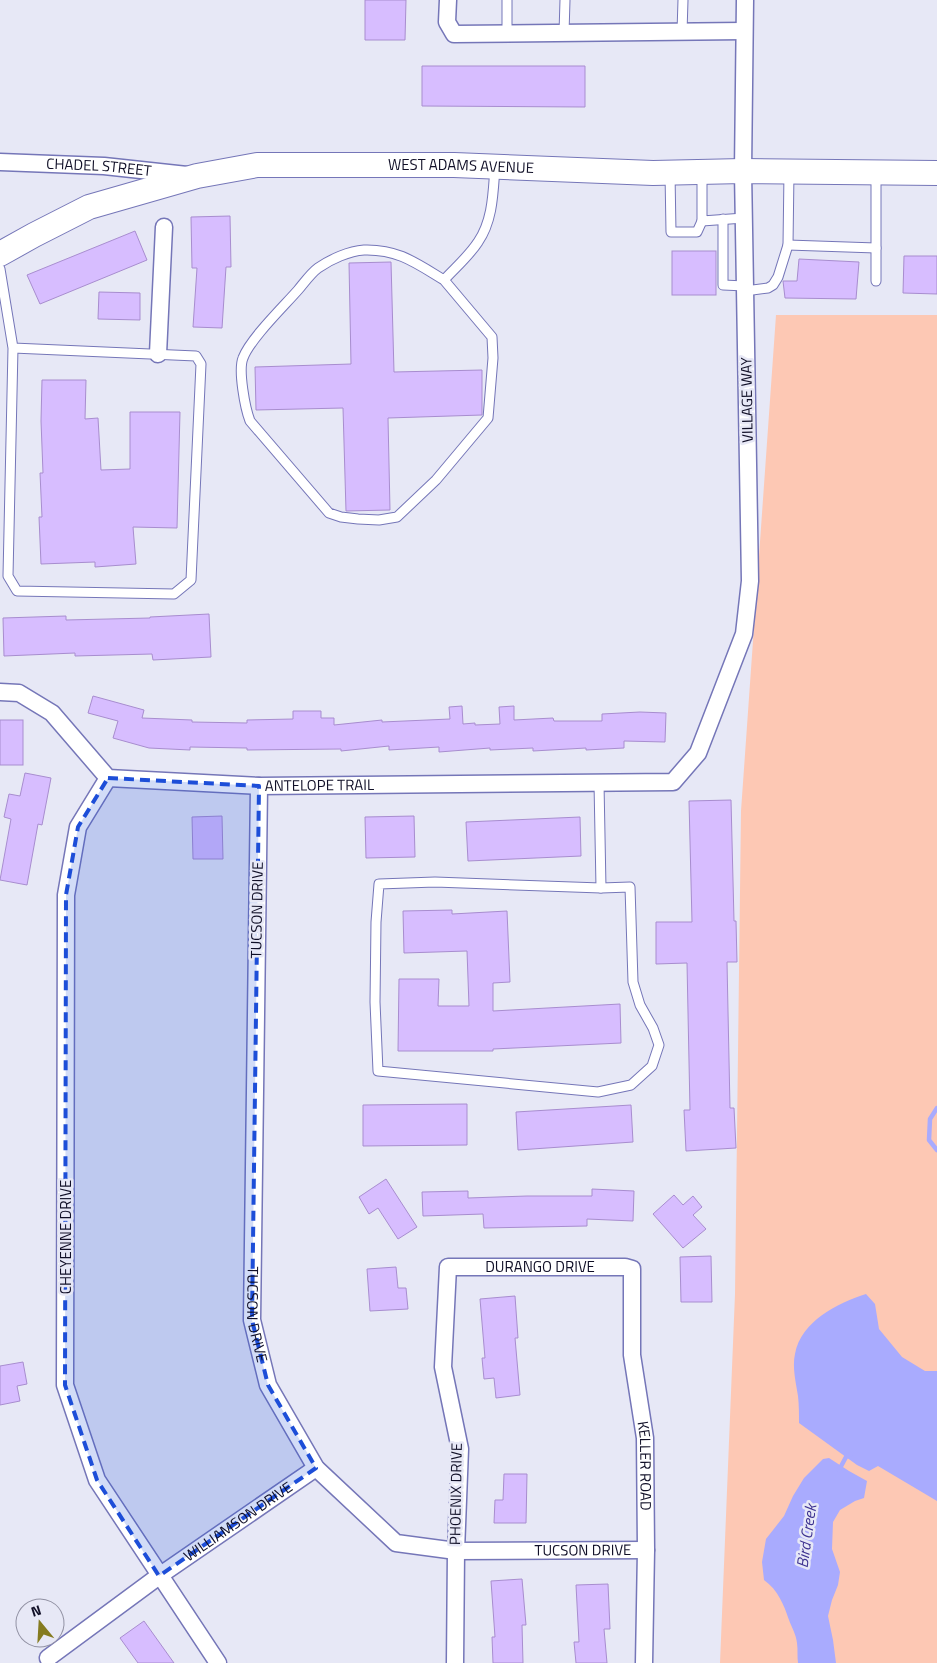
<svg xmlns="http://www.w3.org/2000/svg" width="937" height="1663" font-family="'Titillium Web',sans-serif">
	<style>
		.green { fill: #fdc8b4 }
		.water { fill: #a9abfe }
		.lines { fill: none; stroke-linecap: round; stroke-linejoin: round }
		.stream { stroke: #a9abfe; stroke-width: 4.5 }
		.building { fill: #d7bdff; stroke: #a88dcf }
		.lane-casing { stroke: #7576b8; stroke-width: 11 }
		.street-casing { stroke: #7576b8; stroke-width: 19 }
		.secondary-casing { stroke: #7576b8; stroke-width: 26 }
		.lane { stroke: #fff; stroke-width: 9 }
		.street { stroke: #fff; stroke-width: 16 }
		.secondary { stroke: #fff; stroke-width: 24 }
		.marked { fill: #1d4ed8; fill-opacity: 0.2; stroke: #1d4ed8; stroke-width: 4; stroke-dasharray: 10 6; stroke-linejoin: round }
		.labels { text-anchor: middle; stroke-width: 5; stroke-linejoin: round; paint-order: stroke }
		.street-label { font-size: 15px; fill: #100f27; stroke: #e7e8f6 }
		.water-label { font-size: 16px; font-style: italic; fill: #3e3391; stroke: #e7e8f6 }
	</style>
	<rect width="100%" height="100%" fill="#e7e8f6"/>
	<polygon class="green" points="776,315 937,315 937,1663 720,1663 735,1294 741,811"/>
	<g class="water">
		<path d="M866,1294l9,10 4,25 23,28 23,14h12v130l-59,-35 -9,5 -12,-6 -58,-42c0,-9 0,-18 -1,-27 -2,-13 -6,-29 -3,-42 6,-33 43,-51 71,-60z"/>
		<path d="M829,1458l20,13 18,10 -3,17 -9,3 -15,9 -7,12 -1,27 8,23 -2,13 -6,15 -4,16 5,24 3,23h-38c-1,-7 0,-13 -1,-20 -1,-9 -5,-15 -8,-23 -5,-15 -11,-30 -25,-40l-2,-18 4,-23 18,-23 9,-20 11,-18 19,-19z"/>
	</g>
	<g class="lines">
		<g class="stream">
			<polyline points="937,1108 930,1119 929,1140 937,1150"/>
			<polyline points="839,1470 846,1457 851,1454"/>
		</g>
	</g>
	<g class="building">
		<polygon points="365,0 406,0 405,40 365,40"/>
		<polygon points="422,66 585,66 585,107 422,106"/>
		<polygon points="230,216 231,267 226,267 222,328 193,327 197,268 192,268 191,217"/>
		<polygon points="135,231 147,260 40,304 27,275"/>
		<rect x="672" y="251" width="44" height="44"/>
		<polygon points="904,256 937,256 937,294 903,293"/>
		<polygon points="799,259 859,262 856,299 785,298 783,281 797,281"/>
		<polygon points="391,262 394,372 482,370 482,415 388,418 390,510 346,511 343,408 256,410 255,367 351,364 349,263"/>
		<polygon points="99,292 140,293 140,320 98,319"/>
		<polygon points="42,380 86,380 85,419 98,418 101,470 130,469 130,412 180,412 177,528 133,527 136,564 95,567 95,562 41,564 39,517 42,517 40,473 43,473 41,421"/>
		<polygon points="209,614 211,657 153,660 152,654 75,656 75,653 4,656 3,618 66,616 66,620 150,618 150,617"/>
		<polygon points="93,696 144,710 142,718 192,720 192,722 247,723 247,720 293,719 293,711 321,711 321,718 334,718 334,725 382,720 382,722 450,719 449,707 462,706 463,724 475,723 475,725 500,724 499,707 514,706 514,720 553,718 554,721 602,721 602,714 640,712 666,713 665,742 624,741 624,748 586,750 586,748 533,751 533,748 490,750 490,748 439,752 439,747 389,750 389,746 341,751 341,749 247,750 247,748 190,747 190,750 149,748 113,738 118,721 88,713"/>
		<rect x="0" y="720" width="23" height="45"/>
		<polygon points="25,773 51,778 42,825 38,824 27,885 0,880 11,819 4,817 9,794 20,796"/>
		<polygon points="731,800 734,921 736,921 737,962 727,962 730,1108 734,1108 736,1148 686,1151 684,1110 690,1110 687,963 656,964 656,922 692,922 689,801"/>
		<polygon points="222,816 223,859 193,859 192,817"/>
		<polygon points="414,816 415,857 366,858 365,817"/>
		<polygon points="580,817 581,856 468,861 466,822"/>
		<polygon points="452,910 452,914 507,911 510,982 493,983 493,1011 620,1004 621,1043 493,1049 493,1051 398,1051 399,979 439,979 438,1006 469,1006 467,951 404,953 403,911"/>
		<polygon points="467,1104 467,1145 363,1146 363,1105"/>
		<polygon points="631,1105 633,1142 518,1150 516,1112"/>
		<polygon points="386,1179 417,1227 398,1239 378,1208 369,1214 359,1197"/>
		<polygon points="592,1189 634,1191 633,1221 587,1219 587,1226 484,1228 483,1214 423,1216 422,1192 468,1191 468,1198 527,1196 592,1196"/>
		<polygon points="674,1195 683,1205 693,1196 702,1207 693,1215 706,1229 683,1248 653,1214"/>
		<polygon points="711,1256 712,1302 681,1302 680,1257"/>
		<polygon points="396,1267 398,1288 406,1288 408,1309 370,1311 367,1269"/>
		<polygon points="515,1296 518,1338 515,1338 520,1395 496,1398 494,1378 484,1379 482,1358 485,1358 480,1299"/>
		<polygon points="23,1362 27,1384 17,1386 20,1401 0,1405 0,1366"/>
		<polygon points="504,1474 527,1474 526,1523 494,1523 495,1500 503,1500"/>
		<polygon points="522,1579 526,1625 522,1625 523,1663 493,1663 492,1637 495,1637 491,1581"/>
		<polygon points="608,1584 610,1629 604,1629 607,1663 576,1663 574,1642 579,1642 576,1585"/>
		<polygon points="144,1621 174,1663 138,1663 120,1638"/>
	</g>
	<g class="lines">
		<defs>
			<g id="lane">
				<polyline points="682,32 683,0"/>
				<polyline points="507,33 507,0"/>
				<polyline points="564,33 565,0"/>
				<polyline points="876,172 876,281"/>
				<polyline points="670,173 671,232 697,232 702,221"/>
				<polyline points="702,174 702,221 744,218"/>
				<polyline points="723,219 723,285 745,286"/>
				<polyline points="788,245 876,248"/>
				<polyline points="0,269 13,348 8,576 17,591 174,594 191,580 201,364 196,356 13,348"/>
				<path d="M444,280l48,57 1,21 -5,60 -52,62 -39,37 -18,3 -21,-1 -17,-2 -12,-4 -79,-92c-5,-13 -12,-51 -7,-63 7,-19 41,-52 55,-68 6,-7 13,-17 20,-22 13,-9 31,-17 46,-18 34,-1 52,13 80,30 11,-12 25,-24 34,-38 15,-22 15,-49 17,-75"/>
				<polyline points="745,291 768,288 773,285 778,277 788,245 789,172"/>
				<polyline points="599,783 601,888"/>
				<polygon points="435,882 601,888 630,887 633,982 640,1005 653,1028 659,1045 652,1066 631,1085 598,1092 378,1071 375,1002 376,922 379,884"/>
			</g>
			<g id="street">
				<polyline points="448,0 447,22 454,34 744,31"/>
				<path id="s1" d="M0,162l104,4 83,9"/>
				<polyline points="158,354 164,227"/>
				<path id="s2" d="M0,692l19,1 33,20 56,65 151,8 414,-4 25,-29 46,-119 6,-53 -7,-410 2,-171"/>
				<polyline points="108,778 78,827 66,895 65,1385 97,1480 218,1663"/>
				<path id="s3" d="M259,786l-7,534 16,65 48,83 80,75 60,8 190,-1"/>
				<path id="s4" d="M48,1658l111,-82 157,-108"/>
				<path id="s5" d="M455,1663l1,-112 4,-102 -17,-82 5,-100h177l7,2v86l13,83 1,112 -2,113"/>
			</g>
			<g id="secondary">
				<path id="s6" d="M0,254l34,-19 55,-28 108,-31 60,-11h197l199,8 90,-2 194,2"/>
			</g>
		</defs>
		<use href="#lane" class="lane-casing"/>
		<use href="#street" class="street-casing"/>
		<use href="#secondary" class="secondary-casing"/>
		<use href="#lane" class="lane"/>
		<use href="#street" class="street"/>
		<use href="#secondary" class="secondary"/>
	</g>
	<path class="marked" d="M108,778l151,8 -7,534 16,65 48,83 -157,108 -62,-96 -32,-95 1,-490 12,-68z"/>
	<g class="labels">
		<g class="street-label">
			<text dy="5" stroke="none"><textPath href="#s6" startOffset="478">WEST ADAMS AVENUE</textPath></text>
			<text dy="5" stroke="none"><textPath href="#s1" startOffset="99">CHADEL STREET</textPath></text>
			<text transform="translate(747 400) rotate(-91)" y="5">VILLAGE WAY</text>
			<text dy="5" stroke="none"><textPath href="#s2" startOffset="355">ANTELOPE TRAIL</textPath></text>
			<text transform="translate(257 910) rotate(-89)" y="5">TUCSON DRIVE</text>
			<text transform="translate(66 1237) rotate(-90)" y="5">CHEYENNE DRIVE</text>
			<text dy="5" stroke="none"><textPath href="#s5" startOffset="490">DURANGO DRIVE</textPath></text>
			<text dy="5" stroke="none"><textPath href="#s3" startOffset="529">TUCSON DRIVE</textPath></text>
			<text dy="5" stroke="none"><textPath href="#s5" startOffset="780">KELLER ROAD</textPath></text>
			<text transform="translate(456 1494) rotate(-89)" y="5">PHOENIX DRIVE</text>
			<text dy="5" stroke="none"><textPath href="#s4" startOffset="234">WILLIAMSON DRIVE</textPath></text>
			<text dy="5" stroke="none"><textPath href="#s3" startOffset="994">TUCSON DRIVE</textPath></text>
		</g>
		<g class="water-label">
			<text transform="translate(806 1536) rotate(-82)" y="6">Bird Creek</text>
		</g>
	</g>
	<g transform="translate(40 1623) rotate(342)"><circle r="24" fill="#e7e8f6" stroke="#9191a3"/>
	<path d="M0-4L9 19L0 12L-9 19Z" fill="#857b20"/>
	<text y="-8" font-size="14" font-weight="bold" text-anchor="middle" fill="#100f27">N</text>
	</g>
</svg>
